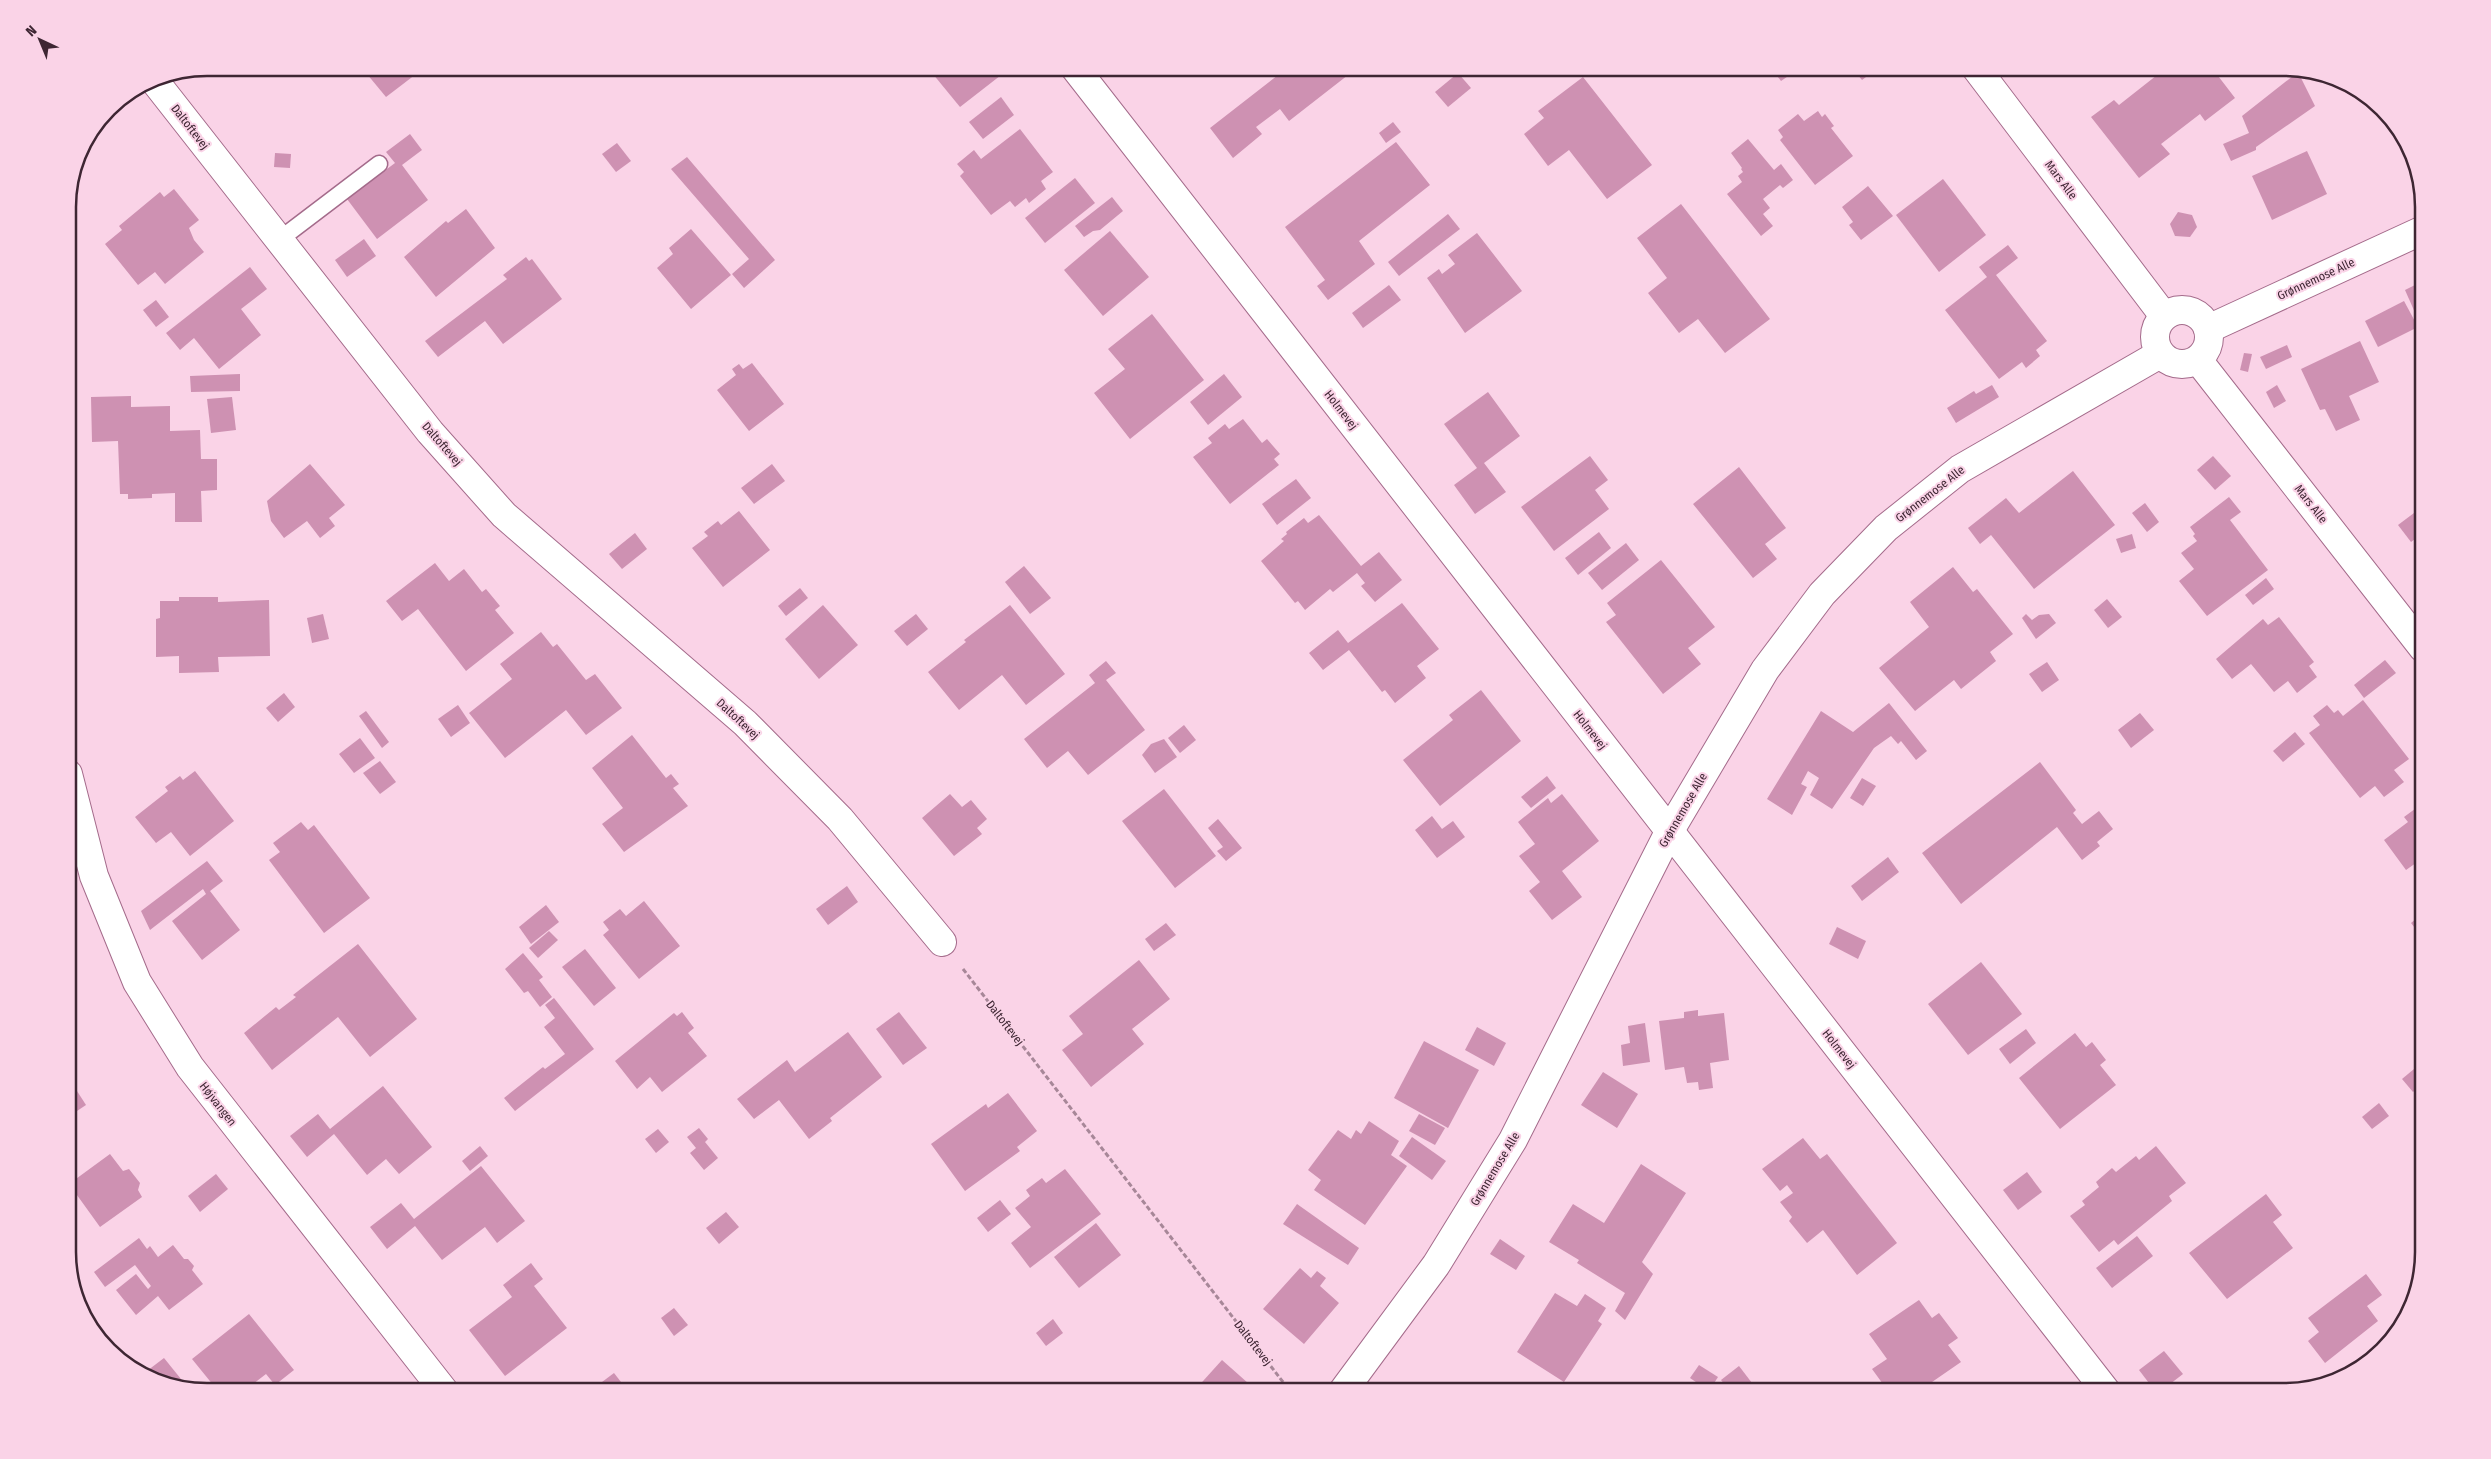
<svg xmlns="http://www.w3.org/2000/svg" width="2491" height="1459" font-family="'Fira Sans Condensed',sans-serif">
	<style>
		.building { fill: #ce91b2 }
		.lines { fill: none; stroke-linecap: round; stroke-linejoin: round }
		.lane-casing { stroke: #a46b8b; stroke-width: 19 }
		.street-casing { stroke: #a46b8b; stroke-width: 30 }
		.secondary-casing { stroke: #a46b8b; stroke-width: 30 }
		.path { stroke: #a78798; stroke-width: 3; stroke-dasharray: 5 2.5; stroke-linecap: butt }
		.lane { stroke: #fff; stroke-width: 16 }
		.street { stroke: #fff; stroke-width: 28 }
		.secondary { stroke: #fff; stroke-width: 28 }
		.labels { text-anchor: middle; stroke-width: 4; stroke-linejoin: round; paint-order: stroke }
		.street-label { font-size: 12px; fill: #3e2633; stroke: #fad3e7 }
		.rim { fill: none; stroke: #3e2633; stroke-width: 2.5 }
	</style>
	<rect width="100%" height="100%" fill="#fad3e7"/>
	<g class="building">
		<polygon points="362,68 424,68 386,97"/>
		<polygon points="928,68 1001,68 1005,72 960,107"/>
		<polygon points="1287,68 1357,68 1289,121 1280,109 1256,127 1262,134 1233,158 1210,128"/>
		<polygon points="1771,68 1800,68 1781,81"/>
		<polygon points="1852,68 1878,68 1862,80"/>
		<polygon points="2103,68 2121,68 2110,76"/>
		<polygon points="2166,68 2212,68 2235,98 2205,121 2200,114 2161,144 2170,154 2139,178 2091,117 2114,100 2119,105"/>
		<polygon points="2298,72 2315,106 2256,147 2256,150 2231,161 2223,144 2249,133 2242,116"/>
		<polygon points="1458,73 1471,88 1448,107 1435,92"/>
		<polygon points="1583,77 1652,165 1607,199 1569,150 1548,166 1524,134 1544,118 1538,111"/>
		<polygon points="1001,97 1014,115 983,139 969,122"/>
		<polygon points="1818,111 1822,117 1825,114 1834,126 1831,128 1853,156 1815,185 1780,140 1783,137 1778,130 1798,114 1804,121"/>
		<polygon points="1393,122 1401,132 1386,143 1379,133"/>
		<polygon points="1020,129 1053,172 1041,181 1046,189 1029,203 1026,198 1015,207 1010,201 991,215 960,176 964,172 957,164 974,150 981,159"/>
		<polygon points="410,134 422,150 402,165 428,200 377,239 347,199 395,163 386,152"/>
		<polygon points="1748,139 1774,170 1781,164 1793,180 1783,188 1780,185 1763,199 1770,208 1763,214 1773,226 1761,236 1727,194 1742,182 1738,176 1743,172 1741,169 1742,168 1731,153"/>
		<polygon points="1396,142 1430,185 1359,241 1375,264 1328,300 1317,286 1325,280 1285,227"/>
		<polygon points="617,143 631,161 616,172 602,154"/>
		<polygon points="2307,151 2327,194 2272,220 2252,176"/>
		<polygon points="275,153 291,154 290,168 274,167"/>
		<polygon points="687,157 775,260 744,288 732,274 749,259 671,169"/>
		<polygon points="1075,178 1095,203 1045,243 1025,218"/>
		<polygon points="1943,179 1986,235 1939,272 1896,215"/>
		<polygon points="1868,186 1893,216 1861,240 1849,225 1853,222 1842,207"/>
		<polygon points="174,189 199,220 189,228 194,240 204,252 165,284 155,272 138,285 105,244 122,230 119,226 160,192 164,197"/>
		<polygon points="1112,197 1123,211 1100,230 1093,231 1084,237 1075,226"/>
		<polygon points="1681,204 1770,319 1725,353 1698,319 1679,333 1648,293 1667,278 1637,238"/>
		<polygon points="466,209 495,248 436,297 404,257 446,221 448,223"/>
		<polygon points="2178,212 2192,215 2197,227 2190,237 2175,236 2170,224"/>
		<polygon points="1448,214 1460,229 1399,276 1388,262"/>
		<polygon points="691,229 731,275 691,309 657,268 673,254 669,248"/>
		<polygon points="1110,231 1149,277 1103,316 1064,270"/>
		<polygon points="1477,233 1522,291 1465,333 1427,278 1439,269 1442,274 1455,264 1448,255"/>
		<polygon points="364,239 376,256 347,277 335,260"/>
		<polygon points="2008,245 2018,258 1996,275 2047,341 2036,350 2040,356 2026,368 2022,362 1999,379 1945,310 1987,277 1979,267"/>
		<polygon points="526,257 529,261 532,259 562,299 503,344 485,321 438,357 425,341 507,279 503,275"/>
		<polygon points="250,267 267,289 241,309 261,335 219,369 194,338 180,350 166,333"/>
		<polygon points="2423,281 2423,322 2420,324 2405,290"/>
		<polygon points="1389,285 1401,300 1363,328 1352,313"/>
		<polygon points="156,300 169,317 156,327 143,310"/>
		<polygon points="2404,301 2418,327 2378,347 2365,321"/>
		<polygon points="1152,314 1204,380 1130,439 1094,393 1125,369 1108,349"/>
		<polygon points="2360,341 2379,382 2349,396 2360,420 2336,431 2325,409 2320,410 2301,369"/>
		<polygon points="2287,345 2292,357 2266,369 2260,357"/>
		<polygon points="2244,353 2252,354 2248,372 2240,370"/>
		<polygon points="752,363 784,404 749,431 717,390 736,375 732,369 739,364 743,369"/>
		<polygon points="240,374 240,391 191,392 190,376"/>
		<polygon points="1224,374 1242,397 1208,425 1190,402"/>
		<polygon points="1992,385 1999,397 1956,423 1947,408 1974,391 1976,394"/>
		<polygon points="2277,385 2286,401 2274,408 2266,392"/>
		<polygon points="1488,392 1520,436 1484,463 1506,492 1475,514 1454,485 1477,468 1444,424"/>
		<polygon points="131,396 131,407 170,406 170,431 200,430 201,459 217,459 217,490 201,491 202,522 175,522 175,493 152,494 152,498 128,499 128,494 120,494 118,441 92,442 91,397"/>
		<polygon points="232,397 236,430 211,433 207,399"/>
		<polygon points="1243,419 1262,443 1267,439 1280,454 1274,459 1279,465 1230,504 1193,457 1212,443 1208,438 1225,424 1229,429"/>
		<polygon points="1590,456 1608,480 1595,490 1609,509 1554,551 1521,507"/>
		<polygon points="2213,456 2231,476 2215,490 2197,470"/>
		<polygon points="310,464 345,505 329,518 335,526 320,538 307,521 284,538 271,521 267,501"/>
		<polygon points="772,464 785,481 754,504 741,488"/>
		<polygon points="1739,467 1786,528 1765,544 1777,559 1753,578 1693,504"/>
		<polygon points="2073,471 2115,525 2034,589 1991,535 1980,544 1968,528 2006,498 2019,513"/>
		<polygon points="1296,479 1311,498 1277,525 1262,504"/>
		<polygon points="2229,497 2241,512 2230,520 2268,570 2207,616 2179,581 2194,569 2181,553 2197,541 2193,536 2195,534 2190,527"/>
		<polygon points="2145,503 2159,522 2147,532 2132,513"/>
		<polygon points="2422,507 2423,533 2411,542 2398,525"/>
		<polygon points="739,511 770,550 723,587 692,548 708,536 704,532 718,521 721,525"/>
		<polygon points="1319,515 1361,566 1379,552 1402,580 1375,602 1361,586 1365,583 1357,573 1333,592 1330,589 1305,610 1298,601 1295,603 1261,561 1284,541 1281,539 1287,534 1286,532 1304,518 1308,523"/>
		<polygon points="1599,532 1611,548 1578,575 1565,558"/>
		<polygon points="635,533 647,549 622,569 609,554"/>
		<polygon points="2132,534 2136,548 2121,553 2116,539"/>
		<polygon points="1626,543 1639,560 1602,590 1588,573"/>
		<polygon points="1661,560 1715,627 1688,648 1701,664 1663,694 1606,622 1616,615 1607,603"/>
		<polygon points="435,563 449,581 464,569 482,592 486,589 500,606 495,610 514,633 466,671 418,609 402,621 386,601"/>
		<polygon points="1024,566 1051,598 1030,614 1005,582"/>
		<polygon points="1953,567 1973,592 1977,589 2013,634 1990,652 1996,661 1961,689 1954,680 1915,711 1879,668 1929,627 1910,602"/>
		<polygon points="2266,578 2274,589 2253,605 2245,595"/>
		<polygon points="800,588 808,598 786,616 778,606"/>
		<polygon points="179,597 218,597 218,602 269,600 270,656 218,657 219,672 179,673 179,656 156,657 156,619 160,618 160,601 179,601"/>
		<polygon points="2107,599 2122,617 2108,628 2094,610"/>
		<polygon points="1402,603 1439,649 1417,666 1426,678 1395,703 1385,690 1382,692 1349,650 1323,670 1309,653 1338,630 1348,643"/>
		<polygon points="823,605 858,645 819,679 785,639"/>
		<polygon points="1010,605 1065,674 1026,705 1002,675 959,710 928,672 966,642 964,640"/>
		<polygon points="323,614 329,639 312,643 307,618"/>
		<polygon points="916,614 928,629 907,646 894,631"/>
		<polygon points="2026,614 2032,620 2039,615 2049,614 2056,623 2036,639 2022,618"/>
		<polygon points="2279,617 2314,662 2309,666 2317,677 2297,693 2288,681 2274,692 2251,664 2232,679 2216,659 2263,619 2268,625"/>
		<polygon points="541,632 553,647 557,644 586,680 595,674 622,708 586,735 566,710 505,758 469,713 512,679 500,664"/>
		<polygon points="2385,660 2396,673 2364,698 2354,685"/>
		<polygon points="1106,661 1116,673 1106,680 1145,730 1088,775 1068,751 1047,768 1024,739 1095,683 1089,675"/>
		<polygon points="2047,662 2059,680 2042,692 2029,674"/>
		<polygon points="1481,690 1521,741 1440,806 1403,760 1453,720 1449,715"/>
		<polygon points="284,693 295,707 278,722 266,708"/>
		<polygon points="2363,700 2409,759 2394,770 2404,782 2384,797 2375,786 2360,798 2309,733 2320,725 2313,716 2327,705 2334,713 2338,710 2343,716"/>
		<polygon points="1889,703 1927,751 1916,760 1901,741 1898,744 1891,736 1874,748 1832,809 1810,795 1819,778 1808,771 1801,784 1807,787 1792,815 1767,799 1821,711 1853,732"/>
		<polygon points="458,705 470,723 451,737 438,719"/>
		<polygon points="366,711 389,742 382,748 359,716"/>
		<polygon points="2140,713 2154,730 2131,748 2118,730"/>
		<polygon points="1184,725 1196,740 1180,753 1168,738"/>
		<polygon points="2295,732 2305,744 2283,762 2273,751"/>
		<polygon points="632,735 666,778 671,774 679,784 673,788 688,806 624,852 602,824 623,808 592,768"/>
		<polygon points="360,738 375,758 354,773 339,754"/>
		<polygon points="1164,739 1177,757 1155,773 1142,755 1151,744"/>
		<polygon points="380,761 396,782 380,794 363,773"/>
		<polygon points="2040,762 2076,810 2073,813 2082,824 2099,811 2113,829 2097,842 2100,846 2082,860 2057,827 1961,904 1922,853"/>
		<polygon points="195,771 234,821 190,856 171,832 156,843 135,817 168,791 165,787 180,776 183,780"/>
		<polygon points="1547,776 1556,788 1531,808 1521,797"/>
		<polygon points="1862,778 1876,786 1863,806 1850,798"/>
		<polygon points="1164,789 1216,856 1175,888 1122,821"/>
		<polygon points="950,794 962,807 971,800 987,819 977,828 982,834 954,856 922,818"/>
		<polygon points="1562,794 1599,841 1562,871 1582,897 1552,920 1529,891 1540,882 1519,856 1535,844 1518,822 1548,798 1551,803"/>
		<polygon points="2423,803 2423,858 2406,870 2384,840 2408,822 2404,817"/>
		<polygon points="1432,816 1442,829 1453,821 1465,837 1437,858 1415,830"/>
		<polygon points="1218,819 1242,848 1226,861 1217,851 1223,847 1208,828"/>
		<polygon points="301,822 308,830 314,825 370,898 324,933 269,860 280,852 273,843"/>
		<polygon points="1888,857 1899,872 1862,901 1851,886"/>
		<polygon points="207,861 223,881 210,891 240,930 202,960 172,921 206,894 203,889 150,930 141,911"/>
		<polygon points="847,886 858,902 828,925 816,909"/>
		<polygon points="644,901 680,946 639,979 603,935 609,930 603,922 620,909 626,916"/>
		<polygon points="546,905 559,922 531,944 519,927"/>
		<polygon points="2423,913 2423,936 2422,937 2411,923"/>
		<polygon points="1166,923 1176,935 1154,951 1145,939"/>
		<polygon points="1837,927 1866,941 1858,959 1829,944"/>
		<polygon points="549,931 558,940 538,958 529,948"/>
		<polygon points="358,944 417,1019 370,1057 338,1017 272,1070 244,1033 276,1007 279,1010 296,997 293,995"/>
		<polygon points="585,949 616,988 594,1006 562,967"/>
		<polygon points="523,953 543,977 539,980 552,997 540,1007 528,991 524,993 505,969"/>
		<polygon points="1139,960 1170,999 1132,1029 1144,1044 1091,1087 1062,1050 1083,1034 1069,1016"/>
		<polygon points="1981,962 2022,1014 1968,1055 1928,1004"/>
		<polygon points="554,998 594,1049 515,1111 504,1098 543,1067 545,1069 565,1054 544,1027 555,1018 545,1005"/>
		<polygon points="1698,1010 1698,1016 1724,1013 1729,1060 1710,1063 1713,1088 1699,1090 1698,1082 1687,1083 1684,1067 1665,1070 1659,1021 1684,1018 1684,1012"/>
		<polygon points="682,1012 694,1028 688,1033 707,1056 662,1092 650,1077 637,1089 615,1061 674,1013 677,1016"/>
		<polygon points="899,1012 927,1048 903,1065 876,1029"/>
		<polygon points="1645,1023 1650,1062 1623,1066 1621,1045 1630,1043 1628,1026"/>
		<polygon points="1477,1027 1506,1043 1494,1066 1465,1050"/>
		<polygon points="2026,1029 2036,1043 2010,1064 1999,1049"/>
		<polygon points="848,1032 882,1077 830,1118 832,1121 809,1139 779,1100 754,1119 737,1099 787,1060 795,1072"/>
		<polygon points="2075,1033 2086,1047 2092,1042 2106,1060 2100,1065 2116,1085 2060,1129 2019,1078"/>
		<polygon points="1424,1041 1479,1070 1448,1128 1394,1098"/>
		<polygon points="2420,1064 2423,1067 2423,1083 2413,1092 2402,1079"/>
		<polygon points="1603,1072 1638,1094 1617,1128 1581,1105"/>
		<polygon points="68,1077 86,1105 68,1117"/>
		<polygon points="383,1086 432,1147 399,1174 386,1159 367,1175 334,1134 307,1157 290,1136 318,1114 330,1129"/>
		<polygon points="1008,1093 1037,1131 1017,1147 1020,1151 965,1191 931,1144 986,1104 988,1108"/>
		<polygon points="2379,1103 2389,1116 2372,1129 2362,1117"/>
		<polygon points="1419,1114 1445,1128 1435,1145 1409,1131"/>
		<polygon points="1369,1121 1399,1141 1391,1155 1407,1166 1365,1225 1314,1190 1321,1180 1308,1170 1338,1130 1351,1139 1356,1130 1361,1134"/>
		<polygon points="699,1128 708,1139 705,1142 718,1158 704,1170 690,1153 696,1148 687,1137"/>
		<polygon points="658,1129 669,1142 656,1153 645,1139"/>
		<polygon points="1412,1137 1446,1161 1432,1180 1399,1156"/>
		<polygon points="1803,1138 1820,1159 1827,1154 1897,1243 1857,1275 1823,1230 1807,1243 1789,1221 1792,1217 1780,1202 1793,1193 1787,1185 1780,1191 1762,1169"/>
		<polygon points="480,1146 488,1156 470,1171 462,1161"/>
		<polygon points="2156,1146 2186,1183 2169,1196 2172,1201 2118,1245 2114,1240 2099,1252 2070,1216 2085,1205 2082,1201 2099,1187 2096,1182 2112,1168 2116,1172 2136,1156 2139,1160"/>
		<polygon points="110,1154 123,1171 129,1169 140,1183 138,1190 142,1197 100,1227 69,1184"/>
		<polygon points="1641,1164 1686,1193 1642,1262 1653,1274 1625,1320 1615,1311 1625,1293 1577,1263 1579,1260 1549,1242 1573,1204 1604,1223"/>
		<polygon points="481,1166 525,1221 497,1243 485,1227 442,1260 415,1226 387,1249 370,1227 401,1203 414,1219"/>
		<polygon points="1065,1169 1101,1214 1030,1268 1011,1243 1031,1227 1015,1208 1030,1196 1026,1190 1042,1178 1046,1183"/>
		<polygon points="2027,1172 2042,1192 2018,1210 2003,1190"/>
		<polygon points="216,1174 228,1189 200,1212 188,1196"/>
		<polygon points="2266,1194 2282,1215 2273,1222 2293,1248 2227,1299 2189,1253"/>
		<polygon points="1000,1200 1011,1214 988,1232 977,1218"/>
		<polygon points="1297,1204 1359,1248 1348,1265 1283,1224"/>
		<polygon points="726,1212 739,1227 719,1244 706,1228"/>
		<polygon points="1096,1223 1121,1255 1079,1288 1054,1257"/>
		<polygon points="2137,1236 2153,1256 2112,1288 2096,1268"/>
		<polygon points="139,1238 147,1249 150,1246 158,1257 173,1245 184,1259 188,1259 194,1266 192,1270 203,1284 169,1310 158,1296 136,1315 116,1290 136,1274 148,1289 151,1286 135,1265 105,1287 94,1272"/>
		<polygon points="1500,1239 1525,1256 1516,1270 1490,1254"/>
		<polygon points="531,1263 543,1279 534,1286 567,1328 505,1376 469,1330 512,1297 503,1285"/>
		<polygon points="1300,1268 1311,1278 1317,1271 1326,1278 1320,1286 1339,1303 1304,1344 1263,1309"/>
		<polygon points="2366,1274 2382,1295 2367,1306 2378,1321 2325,1363 2308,1341 2319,1332 2308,1318"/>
		<polygon points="1555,1293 1577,1306 1585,1294 1606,1308 1598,1321 1602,1324 1564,1382 1517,1352"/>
		<polygon points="1919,1300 1932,1318 1939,1313 1958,1338 1948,1345 1961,1362 1919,1391 1888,1391 1872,1369 1887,1359 1869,1334"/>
		<polygon points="674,1308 688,1325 674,1336 661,1318"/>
		<polygon points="249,1314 294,1370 275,1385 266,1374 244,1391 218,1391 192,1359"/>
		<polygon points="1053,1319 1063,1333 1046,1346 1036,1333"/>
		<polygon points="2164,1351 2183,1374 2161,1391 2155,1391 2139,1370"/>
		<polygon points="164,1358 185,1384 184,1385 143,1374"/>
		<polygon points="1222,1360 1257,1391 1194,1391"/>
		<polygon points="1699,1365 1718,1377 1709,1391 1690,1378"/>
		<polygon points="1739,1366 1752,1383 1740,1391 1730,1391 1721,1380"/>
		<polygon points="614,1373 628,1391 590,1391"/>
		<polygon points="329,1383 336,1391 319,1391"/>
	</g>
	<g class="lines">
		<defs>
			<polyline id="lane" points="279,240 379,164"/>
			<g id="street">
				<polyline points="1075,68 2106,1391"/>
				<polyline points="1976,68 2164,316"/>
				<polyline points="153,79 430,432 504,515 745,723 840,819 942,942"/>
				<circle cx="2182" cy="337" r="27"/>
				<polyline points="2198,360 2423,648"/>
				<polyline points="68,774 94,876 137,982 190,1067 444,1391"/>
				<polyline points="1343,1391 1436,1265 1513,1140 1669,832 1765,670 1822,594 1886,528 1960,469 2160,354"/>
			</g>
			<polyline id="secondary" points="2208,329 2423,230"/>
		</defs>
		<use href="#lane" class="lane-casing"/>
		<use href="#street" class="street-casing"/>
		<use href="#secondary" class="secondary-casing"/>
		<polyline class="path" points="963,969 1290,1391"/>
		<use href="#lane" class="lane"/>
		<use href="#street" class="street"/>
		<use href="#secondary" class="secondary"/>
	</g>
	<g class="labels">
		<g class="street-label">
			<text transform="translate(190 127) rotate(52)" y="4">Daltoftevej</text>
			<text transform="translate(2061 180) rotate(53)" y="4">Mars Alle</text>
			<text transform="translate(2316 279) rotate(-25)" y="4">Grønnemose Alle</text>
			<text transform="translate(1341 410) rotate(52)" y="4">Holmevej</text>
			<text transform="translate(442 444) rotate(49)" y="4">Daltoftevej</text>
			<text transform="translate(1930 494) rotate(-38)" y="4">Grønnemose Alle</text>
			<text transform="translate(2311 504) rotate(52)" y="4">Mars Alle</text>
			<text transform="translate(738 719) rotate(43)" y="4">Daltoftevej</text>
			<text transform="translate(1590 730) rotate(52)" y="4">Holmevej</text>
			<text transform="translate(1683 810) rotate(-60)" y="4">Grønnemose Alle</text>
			<text transform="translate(1005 1023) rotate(52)" y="4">Daltoftevej</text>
			<text transform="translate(1839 1049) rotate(52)" y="4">Holmevej</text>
			<text transform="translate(218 1104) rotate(52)" y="4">Højvangen</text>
			<text transform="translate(1495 1169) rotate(-59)" y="4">Grønnemose Alle</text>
			<text transform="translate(1253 1343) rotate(52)" y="4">Daltoftevej</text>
		</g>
	</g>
	<path d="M0 0H2491V1459H0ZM207 76H2284A131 131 0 0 1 2415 207V1252A131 131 0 0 1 2284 1383H207A131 131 0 0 1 76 1252V207A131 131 0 0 1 207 76Z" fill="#fad3e7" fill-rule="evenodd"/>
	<path class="rim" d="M207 76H2284A131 131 0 0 1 2415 207V1252A131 131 0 0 1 2284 1383H207A131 131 0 0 1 76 1252V207A131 131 0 0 1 207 76Z"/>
	<g transform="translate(40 40) rotate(316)" stroke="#fad3e7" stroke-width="4" paint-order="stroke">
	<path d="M0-4L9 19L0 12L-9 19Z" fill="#3e2633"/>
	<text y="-8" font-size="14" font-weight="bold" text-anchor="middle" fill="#3e2633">N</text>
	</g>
</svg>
